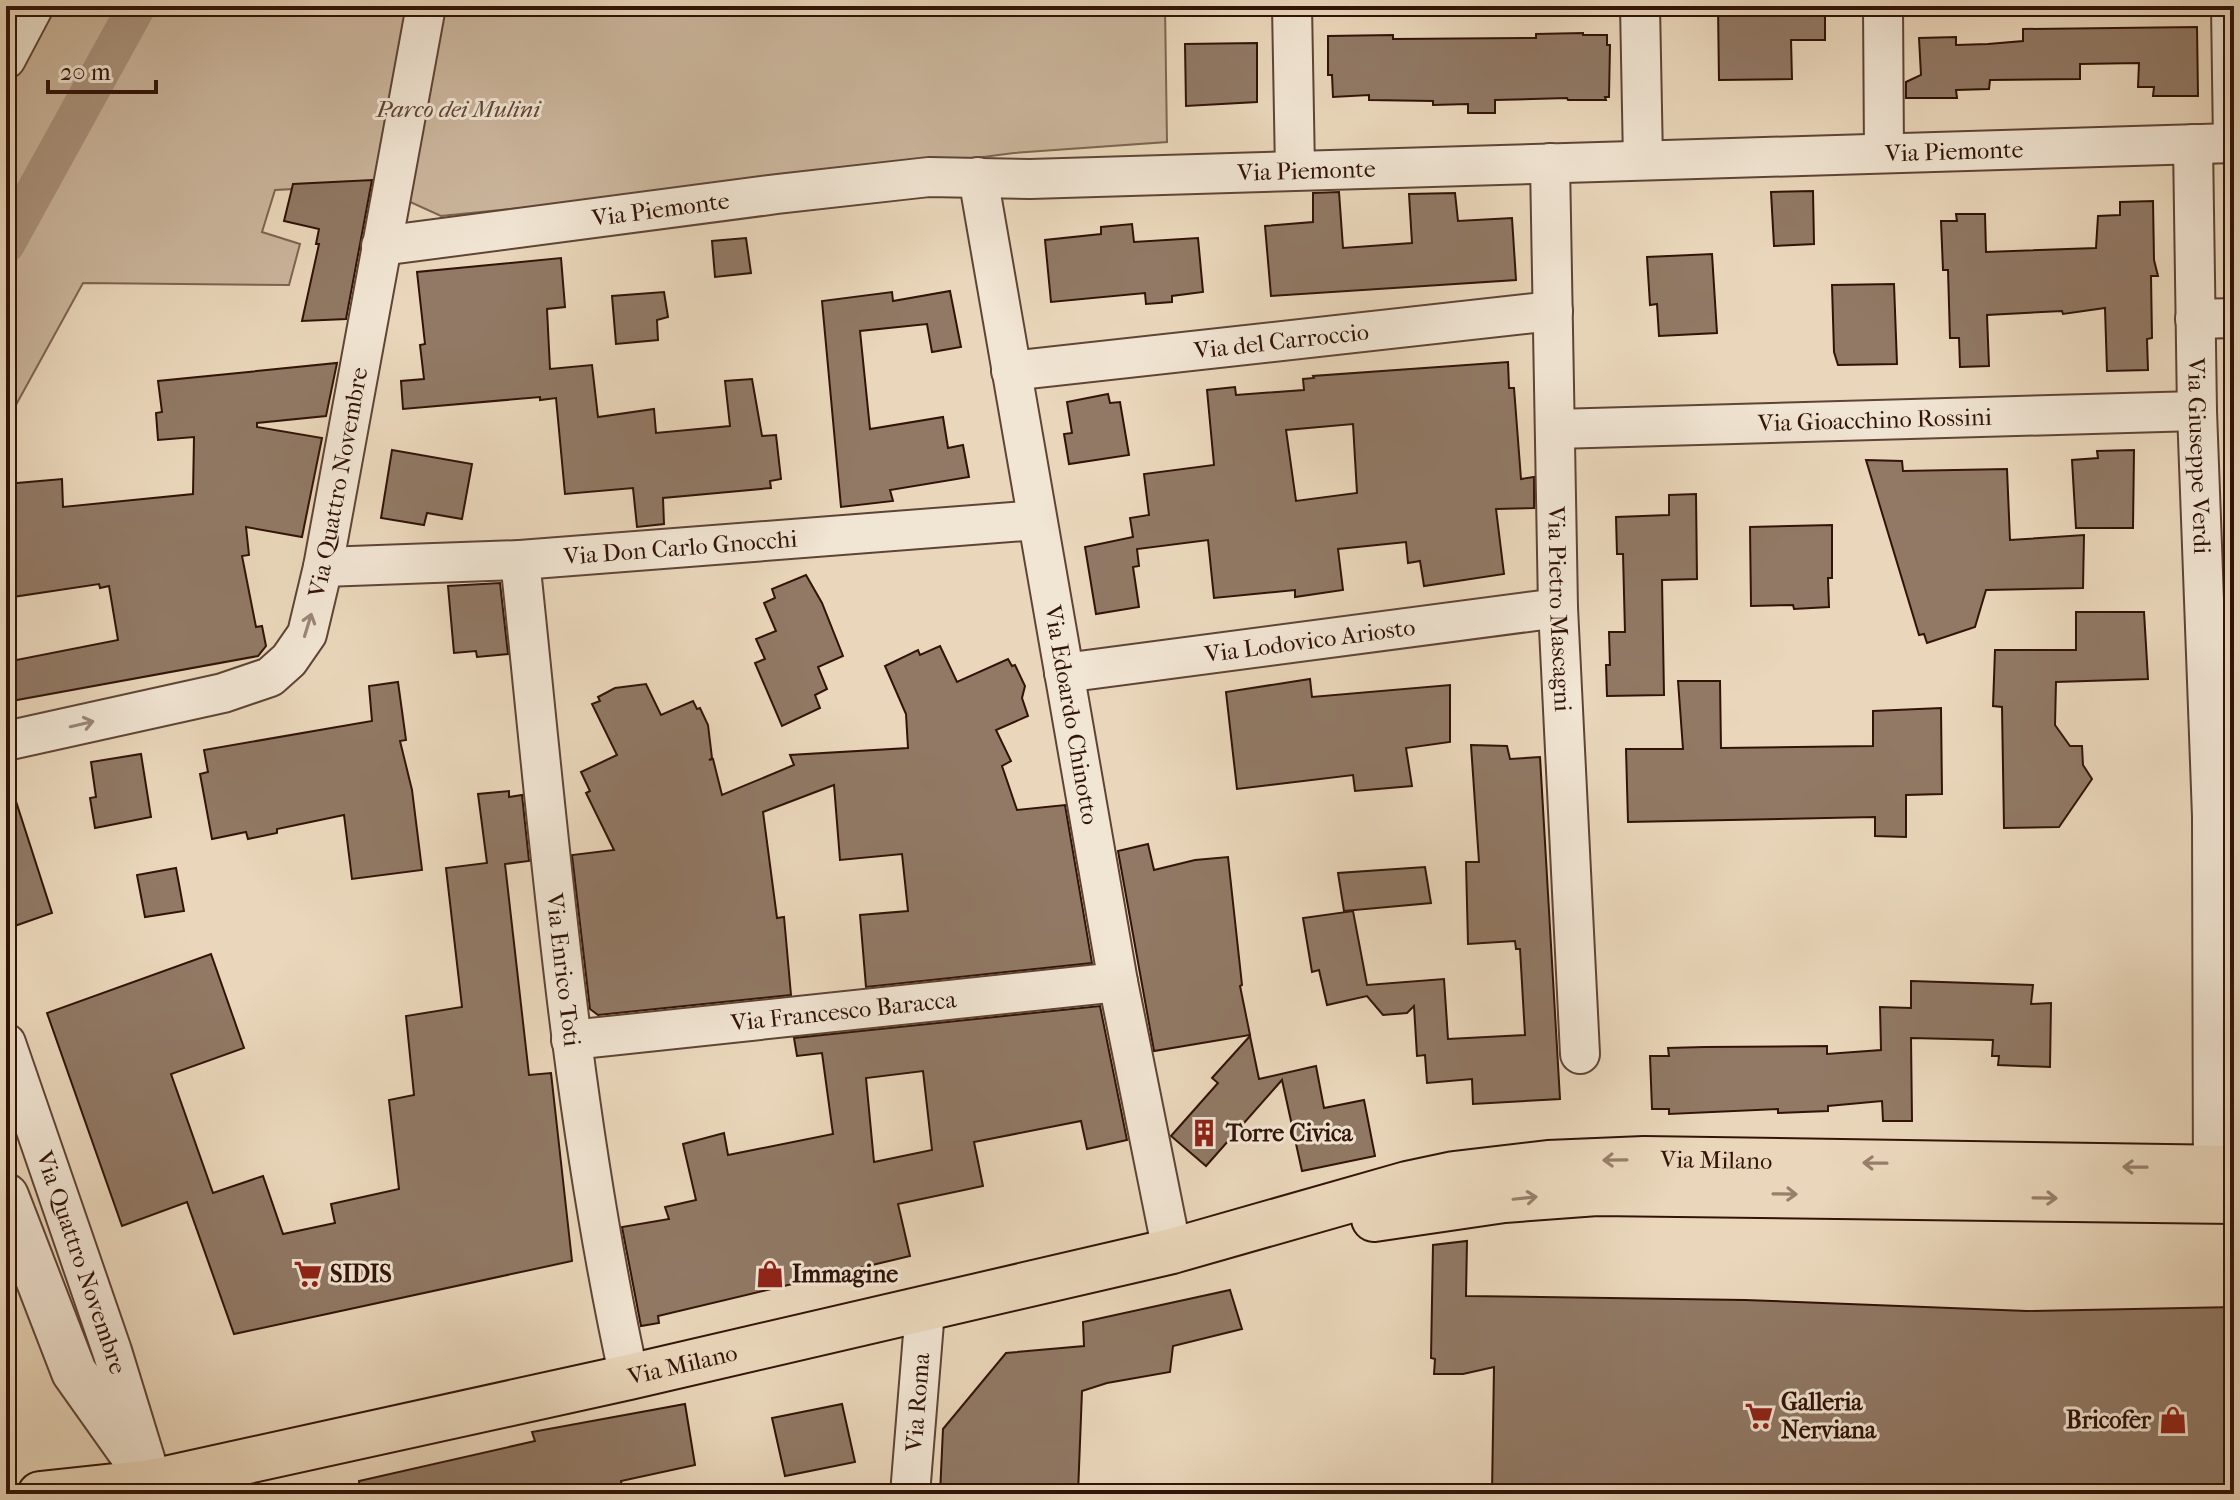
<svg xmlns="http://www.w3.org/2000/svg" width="2240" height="1500" font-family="'IM FELL French Canon',serif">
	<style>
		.green { fill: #cbb69d; stroke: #7e6452; stroke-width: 2 }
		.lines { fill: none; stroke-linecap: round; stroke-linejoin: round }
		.canal { stroke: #ab947e; stroke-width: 38 }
		.building { fill: #917965; stroke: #311308; stroke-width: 2; fill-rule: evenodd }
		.minor-casing { stroke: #5f4435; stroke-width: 42 }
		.tertiary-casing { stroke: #5f4435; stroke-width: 48 }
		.primary-casing { stroke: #311308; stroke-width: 48 }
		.minor { stroke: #f1e5d3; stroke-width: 38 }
		.tertiary { stroke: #f1e5d3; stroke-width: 44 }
		.primary { stroke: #ead7bb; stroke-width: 44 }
		.oneway { stroke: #9b8678 }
		.oneway2 { stroke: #977f6a }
		.labels { text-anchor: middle; stroke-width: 6; stroke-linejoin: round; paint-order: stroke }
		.park-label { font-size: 24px; font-style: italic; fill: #5f4435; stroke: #f1e5d3 }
		.street-label { font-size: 24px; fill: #311308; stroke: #f1e5d3 }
		.poi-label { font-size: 24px; font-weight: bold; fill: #311308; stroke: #f1e5d3; text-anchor: start }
	</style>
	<rect width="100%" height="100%" fill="#ead7bb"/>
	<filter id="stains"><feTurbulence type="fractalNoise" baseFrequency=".0025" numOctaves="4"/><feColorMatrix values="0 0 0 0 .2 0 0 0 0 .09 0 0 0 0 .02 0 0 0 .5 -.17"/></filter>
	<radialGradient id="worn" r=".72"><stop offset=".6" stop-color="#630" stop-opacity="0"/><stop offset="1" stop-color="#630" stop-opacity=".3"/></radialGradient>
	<polygon class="green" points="47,6 1165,6 1167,142 1014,153 836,176 441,216 373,185 275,190 262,232 300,244 289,285 83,283 6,423 6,82"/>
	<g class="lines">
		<polyline class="canal" points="6,244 137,6"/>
	</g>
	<g class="building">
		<polygon points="1718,6 1817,6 1817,9 1825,10 1825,40 1791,40 1792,79 1719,80"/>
		<polygon points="2197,27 2198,96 2153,96 2154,87 2138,87 2139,63 2080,64 2080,79 1990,80 1989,89 1956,90 1957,98 1906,98 1906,82 1921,75 1919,38 1956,37 1956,45 1988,44 2023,41 2023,29"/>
		<polygon points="1583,33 1583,35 1607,35 1607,45 1610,45 1609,97 1605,97 1606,100 1568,100 1567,98 1495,100 1495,113 1468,113 1468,104 1433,105 1433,101 1369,100 1369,95 1333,97 1332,75 1328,75 1328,36 1393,35 1393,39 1536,38 1536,34"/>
		<polygon points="1257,43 1257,102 1186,106 1185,44"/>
		<polygon points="372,180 346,319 302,321 319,244 316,244 319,229 284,221 293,184"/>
		<polygon points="1813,191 1814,244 1774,246 1771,192"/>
		<polygon points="1339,192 1343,248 1412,243 1409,194 1455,193 1458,221 1512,218 1516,280 1271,296 1265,226 1313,222 1313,193"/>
		<polygon points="2153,201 2154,260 2158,276 2151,276 2152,338 2147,339 2148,370 2107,371 2105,308 2063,314 2062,311 1987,315 1989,366 1960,367 1959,338 1950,338 1948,270 1943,270 1941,221 1957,221 1956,214 1985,214 1986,252 2096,248 2098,216 2120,215 2120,202"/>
		<polygon points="1132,224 1134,242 1198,238 1203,292 1172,296 1172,302 1146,304 1145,293 1051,302 1045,240 1101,234 1101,227"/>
		<polygon points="746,238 751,273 715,277 712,241"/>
		<polygon points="1712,254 1717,333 1659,336 1657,304 1650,305 1647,257"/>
		<polygon points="561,258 565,307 547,309 550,369 592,365 598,417 654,409 656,433 730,426 725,381 752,379 762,436 776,435 781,479 770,481 771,488 663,498 664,524 637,527 633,488 565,494 556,398 540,400 540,397 403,409 401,381 424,379 420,345 425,344 417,272"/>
		<polygon points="1894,284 1897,364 1838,365 1834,352 1832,285"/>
		<polygon points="950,291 961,347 932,352 927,324 860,331 870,429 943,417 948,448 963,445 969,477 890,490 893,501 841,507 822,301 892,292 893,301"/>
		<polygon points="664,292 668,317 657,320 658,340 616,344 612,296"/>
		<path d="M1508,362l1,26h5l7,91 13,-2v31l-38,1 8,65 -80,12 -4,-25 -12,2 -2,-21 -68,7 5,41 -48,7v-7l-81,8 -6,-58 -71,9 2,17 -6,1 6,40 -43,7 -11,-67 48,-10 -3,-19 19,-3 -5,-41 70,-9 -7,-75 28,-3 1,8 68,-5 -1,-11 11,-1 -1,-2zM1353,424l4,69 -61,8 -10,-71z"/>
		<polygon points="337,363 326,416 257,423 257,427 322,438 302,537 246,527 249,555 242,556 256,627 262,626 266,646 258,656 6,702 6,662 118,640 109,586 100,588 99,584 6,598 6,484 62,479 63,507 193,494 194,437 158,440 156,413 162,412 158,381"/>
		<polygon points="1108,394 1110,403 1120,402 1129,455 1069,464 1064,434 1072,433 1067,402"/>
		<polygon points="392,450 472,464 462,519 427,513 424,525 381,518"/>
		<polygon points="2134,450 2133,528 2076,528 2072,460 2098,458 2097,451"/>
		<polygon points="1866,460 1902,461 1903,471 2007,469 2010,540 2084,535 2083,588 1986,590 1975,627 1927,643 1924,634 1919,635"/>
		<polygon points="1696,494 1697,579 1662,580 1664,695 1607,696 1606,665 1610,665 1609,632 1625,632 1623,554 1617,554 1616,517 1669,515 1669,495"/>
		<polygon points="1832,525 1832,578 1828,578 1829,607 1794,609 1793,605 1751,606 1750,527"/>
		<polygon points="806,575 822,603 843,656 818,667 827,689 815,695 820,708 782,726 755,663 765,659 756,639 776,631 764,603 775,598 772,589"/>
		<polygon points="500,583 508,654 477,657 476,651 454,653 448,586"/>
		<polygon points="2076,612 2144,612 2148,679 2056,682 2055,725 2070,746 2082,746 2083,765 2092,779 2059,827 2004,828 2002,707 1993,706 1995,650 2076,650"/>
		<polygon points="940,646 957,682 1008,659 1012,666 1015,665 1025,686 1022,698 1028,716 996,730 1011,761 1002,766 1017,810 1065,805 1092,963 866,987 860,915 908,911 902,854 840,860 834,785 763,812 777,918 784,917 791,995 598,1015 590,1009 572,855 614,850 586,793 590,791 581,772 617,755 592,704 600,701 598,697 615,688 646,684 661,715 693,701 697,709 700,708 708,725 712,758 709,760 713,759 722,795 794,765 790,755 908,748 906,714 885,666 918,650 920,655"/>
		<polygon points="1310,679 1312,697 1450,685 1450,742 1406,748 1412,786 1355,791 1353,775 1237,789 1226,692"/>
		<polygon points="1678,681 1720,681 1721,748 1873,746 1873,711 1941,708 1942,794 1906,795 1906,837 1875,836 1875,817 1628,822 1626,749 1683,749"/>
		<polygon points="398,682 406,740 400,741 412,790 422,870 352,879 344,815 277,829 277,833 248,839 246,832 212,839 200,774 208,772 204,750 372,721 369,686"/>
		<polygon points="1471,745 1507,746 1510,759 1540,757 1560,1099 1473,1104 1472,1079 1427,1083 1425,1055 1417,1056 1414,1006 1407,1013 1383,1015 1367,996 1327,1005 1319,970 1312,972 1303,918 1353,911 1367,985 1444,979 1448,1039 1525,1035 1520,949 1516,949 1515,941 1468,944 1466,862 1479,862"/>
		<polygon points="141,754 151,817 95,828 90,798 96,797 91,762"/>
		<polygon points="12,789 52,913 6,929 6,790"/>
		<polygon points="509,791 509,797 522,795 529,861 505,864 529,1075 551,1073 572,1261 234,1334 187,1202 122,1226 47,1013 211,954 244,1048 171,1074 213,1193 263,1176 283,1234 335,1223 331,1204 399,1189 389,1100 414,1095 406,1016 462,1007 446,868 487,863 478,794"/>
		<polygon points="1148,844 1154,870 1195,860 1228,857 1242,985 1240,986 1250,1035 1154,1051 1118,851"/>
		<polygon points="1425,867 1431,903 1344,911 1338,873"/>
		<polygon points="176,868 184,911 145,917 137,875"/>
		<polygon points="1911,981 2033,985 2031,1004 2051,1003 2050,1067 1998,1065 1999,1056 1992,1056 1993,1040 1911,1038 1912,1121 1883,1121 1882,1101 1828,1106 1828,1111 1778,1113 1778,1109 1669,1114 1669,1109 1652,1109 1650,1056 1669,1056 1668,1048 1704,1047 1827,1046 1827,1054 1881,1050 1880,1007 1911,1008"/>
		<path d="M1100,1006l27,134 -40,9 -6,-28 -107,21 9,44 -85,18 12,52 -252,60 1,7 -18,3 -19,-99 47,-8 -4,-12 31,-7 -13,-56 41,-11 4,22 105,-21 -11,-81 -25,3 -3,-18zM923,1071l9,79 -58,12 -8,-84z"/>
		<polygon points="1250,1036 1259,1079 1316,1066 1324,1108 1364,1100 1375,1156 1302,1171 1282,1080 1206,1166 1171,1136 1218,1083 1212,1078"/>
		<polygon points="1467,1241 1466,1296 1745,1300 2027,1311 2234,1307 2234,1494 1492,1494 1494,1367 1463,1374 1434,1374 1435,1359 1431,1358 1433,1245"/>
		<polygon points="1230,1290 1242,1329 1173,1346 1170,1372 1107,1383 1082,1391 1078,1494 940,1494 943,1429 1006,1353 1084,1346 1083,1322"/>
		<polygon points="685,1404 695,1465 621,1481 623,1494 559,1494 558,1486 519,1494 360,1494 359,1481 535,1441 532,1432"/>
		<polygon points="842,1404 855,1462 785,1476 772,1418"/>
	</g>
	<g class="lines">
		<defs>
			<g id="minor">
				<polyline points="1292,6 1295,170"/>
				<polyline points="1640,6 1643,160"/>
				<polyline points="1883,6 1884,153"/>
				<polyline points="2231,6 2233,143"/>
				<polyline points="6,59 34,6"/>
				<path id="s1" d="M2193,144l4,267 15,405 1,381"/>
				<path id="s2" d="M1550,163l8,445 22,446"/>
				<path id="s3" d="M978,177l140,805 54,269"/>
				<path id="s4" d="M381,246l396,-52 152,-17 101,2 1204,-36"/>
				<polyline points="2195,319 2234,318"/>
				<path id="s5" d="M1011,371l542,-60"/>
				<path id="s6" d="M1555,429l642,-18"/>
				<path id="s7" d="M520,560c29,273 50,549 109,817"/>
				<path id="s8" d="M323,567l197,-7 517,-40"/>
				<path id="s9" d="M1064,673l494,-65"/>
				<path id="s10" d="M6,741l217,-48 47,-16 19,-17 18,-26 16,-67 103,-561"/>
				<path id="s11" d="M571,1040l547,-58"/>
				<path id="s12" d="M6,1043l106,308 35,114"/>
				<path id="s13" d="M910,1494l15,-184"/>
			</g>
			<polyline id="tertiary" points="6,1196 74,1372 152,1482"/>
			<g id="primary">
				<polyline points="1374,1219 1504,1200 1597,1193 2234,1201"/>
				<path id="s14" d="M40,1494l112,-12 477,-105 543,-126 235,-67 47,-10 94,-11 96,-4 590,9"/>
			</g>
		</defs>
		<use href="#minor" class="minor-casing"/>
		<use href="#tertiary" class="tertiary-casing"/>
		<use href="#primary" class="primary-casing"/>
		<use href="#minor" class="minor"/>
		<use href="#tertiary" class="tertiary"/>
		<use href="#primary" class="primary"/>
	</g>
	<defs><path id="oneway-shaft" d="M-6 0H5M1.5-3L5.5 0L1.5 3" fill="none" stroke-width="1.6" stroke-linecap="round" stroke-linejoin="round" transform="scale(2)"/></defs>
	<g class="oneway">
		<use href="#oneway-shaft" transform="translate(308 625) rotate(-73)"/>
		<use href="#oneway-shaft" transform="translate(82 724) rotate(-13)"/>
	</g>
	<g class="oneway2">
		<use href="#oneway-shaft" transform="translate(1615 1160) rotate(179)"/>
		<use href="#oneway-shaft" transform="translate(1875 1163) rotate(-179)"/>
		<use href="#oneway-shaft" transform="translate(2135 1167) rotate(-179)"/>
		<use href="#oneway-shaft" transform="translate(1785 1194) rotate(1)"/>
		<use href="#oneway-shaft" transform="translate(1525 1198) rotate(-6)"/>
		<use href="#oneway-shaft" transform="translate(2045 1198) rotate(1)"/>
	</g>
	<defs>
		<symbol id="building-bare" viewBox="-9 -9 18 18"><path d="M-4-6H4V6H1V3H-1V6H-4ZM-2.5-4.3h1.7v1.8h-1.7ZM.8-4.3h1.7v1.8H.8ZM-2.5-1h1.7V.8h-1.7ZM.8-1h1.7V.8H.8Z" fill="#8f2418" stroke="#f1e5d3" stroke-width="2.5" paint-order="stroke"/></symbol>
		<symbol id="supermarket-bare" viewBox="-9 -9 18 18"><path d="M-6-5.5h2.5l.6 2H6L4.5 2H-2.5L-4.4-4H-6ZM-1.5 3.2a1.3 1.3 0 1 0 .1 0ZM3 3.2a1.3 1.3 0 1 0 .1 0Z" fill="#8f2418" stroke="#f1e5d3" stroke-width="2.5" paint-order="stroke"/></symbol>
		<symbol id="shop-bare" viewBox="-9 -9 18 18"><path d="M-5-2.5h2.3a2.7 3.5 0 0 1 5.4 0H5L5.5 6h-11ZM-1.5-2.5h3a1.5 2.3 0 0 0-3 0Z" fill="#8f2418" stroke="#f1e5d3" stroke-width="2.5" paint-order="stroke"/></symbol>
	</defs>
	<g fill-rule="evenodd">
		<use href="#building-bare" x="1184" y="1113" width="40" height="40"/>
		<use href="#supermarket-bare" x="288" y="1254" width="40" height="40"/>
		<use href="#shop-bare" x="750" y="1254" width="40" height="40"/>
		<use href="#supermarket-bare" x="1739" y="1396" width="40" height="40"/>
		<use href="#shop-bare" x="2153" y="1400" width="40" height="40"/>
	</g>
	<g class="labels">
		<g class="park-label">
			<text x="458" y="117">Parco dei Mulini</text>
		</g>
		<g class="street-label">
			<text dy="8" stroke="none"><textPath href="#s4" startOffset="1578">Via Piemonte</textPath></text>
			<text dy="8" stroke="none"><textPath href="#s4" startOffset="930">Via Piemonte</textPath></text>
			<text dy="8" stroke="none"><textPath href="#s4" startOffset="282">Via Piemonte</textPath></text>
			<text dy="8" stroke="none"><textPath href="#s5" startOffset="272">Via del Carroccio</textPath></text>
			<text dy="8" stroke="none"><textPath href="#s6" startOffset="320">Via Gioacchino Rossini</textPath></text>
			<text dy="8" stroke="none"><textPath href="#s1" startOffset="312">Via Giuseppe Verdi</textPath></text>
			<text dy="8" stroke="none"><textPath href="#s10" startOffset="484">Via Quattro Novembre</textPath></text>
			<text dy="8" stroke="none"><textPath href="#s8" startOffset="358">Via Don Carlo Gnocchi</textPath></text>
			<text dy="8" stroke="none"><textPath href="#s2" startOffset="446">Via Pietro Mascagni</textPath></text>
			<text dy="8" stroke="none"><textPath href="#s9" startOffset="248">Via Lodovico Ariosto</textPath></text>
			<text dy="8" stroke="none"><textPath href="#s3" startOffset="546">Via Edoardo Chinotto</textPath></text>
			<text dy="8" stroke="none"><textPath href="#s7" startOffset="412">Via Enrico Toti</textPath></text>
			<text dy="8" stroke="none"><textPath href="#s11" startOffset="274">Via Francesco Baracca</textPath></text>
			<text dy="8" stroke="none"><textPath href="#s14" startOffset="1714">Via Milano</textPath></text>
			<text dy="8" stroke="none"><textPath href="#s12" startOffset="232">Via Quattro Novembre</textPath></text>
			<text dy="8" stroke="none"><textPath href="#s14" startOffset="656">Via Milano</textPath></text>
			<text dy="8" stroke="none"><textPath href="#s13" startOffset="92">Via Roma</textPath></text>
		</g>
		<g class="poi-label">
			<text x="1226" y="1141">Torre Civica</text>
			<text x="330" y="1282">SIDIS</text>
			<text x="792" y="1282">Immagine</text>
			<text x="1781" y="1410">Galleria<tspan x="1781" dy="28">Nerviana</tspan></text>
			<text x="2151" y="1428" text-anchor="end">Bricofer</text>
		</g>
	</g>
	<rect width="2240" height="1500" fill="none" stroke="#ead7bb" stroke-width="32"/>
	<rect x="8" y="8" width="2224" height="1484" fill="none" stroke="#311308" stroke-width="4"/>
	<rect x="16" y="16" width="2208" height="1468" fill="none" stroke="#311308" stroke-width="2"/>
	<path d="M48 80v12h108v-12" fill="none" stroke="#311308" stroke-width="4"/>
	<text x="60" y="80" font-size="24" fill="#311308" stroke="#f1e5d3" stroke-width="6" paint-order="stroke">20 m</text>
	<rect width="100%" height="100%" filter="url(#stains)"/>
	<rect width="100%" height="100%" fill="url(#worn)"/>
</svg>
